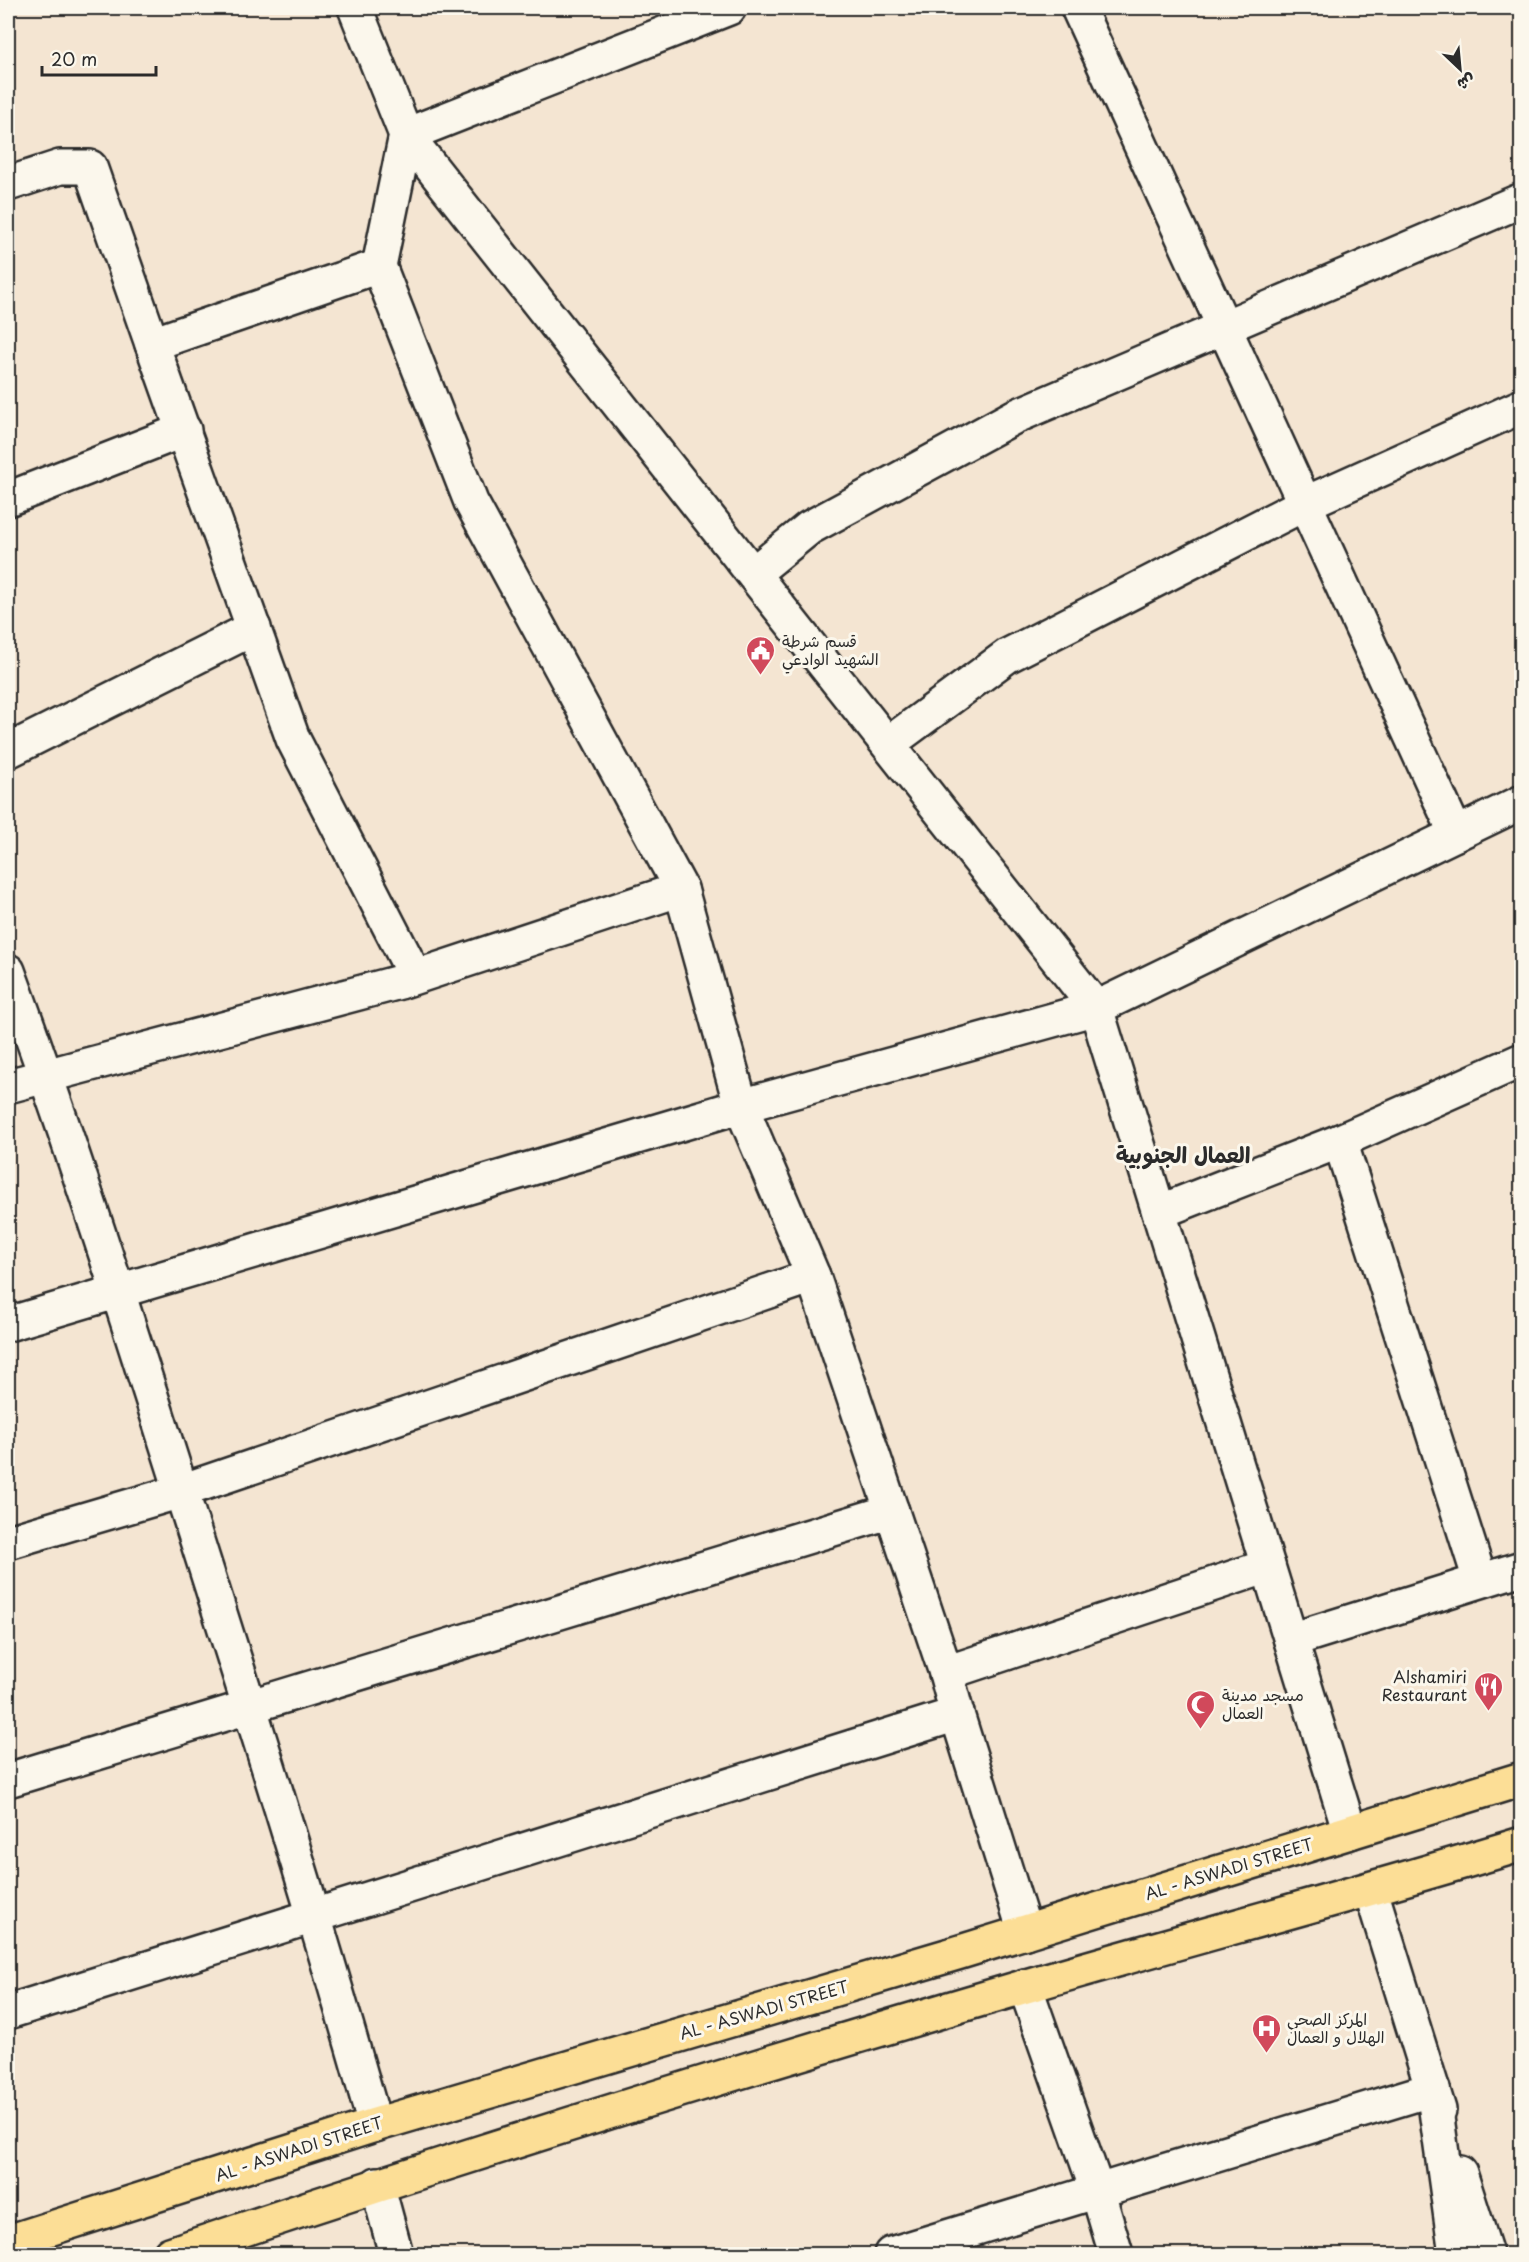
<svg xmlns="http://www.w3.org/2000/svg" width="1529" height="2262" font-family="'Playpen Sans','Playpen Sans Arabic',sans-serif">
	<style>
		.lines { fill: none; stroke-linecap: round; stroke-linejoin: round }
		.street-casing { stroke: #2b2b2b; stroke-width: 38 }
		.highway-casing { stroke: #2b2b2b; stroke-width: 38 }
		.street { stroke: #fbf7ec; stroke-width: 33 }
		.highway { stroke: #fcde96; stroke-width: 33 }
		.labels { text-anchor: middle; stroke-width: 6; stroke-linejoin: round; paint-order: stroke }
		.poi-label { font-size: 16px; fill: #2b2b2b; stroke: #fbf7ec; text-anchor: start }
		.street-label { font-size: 16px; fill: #2b2b2b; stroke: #fbf7ec }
		.district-label { font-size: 22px; font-weight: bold; fill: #2b2b2b; stroke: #fbf7ec }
	</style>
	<rect width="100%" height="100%" fill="#f4e5d2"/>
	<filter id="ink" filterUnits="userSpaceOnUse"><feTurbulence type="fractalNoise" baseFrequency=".0167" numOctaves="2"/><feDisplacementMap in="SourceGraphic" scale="12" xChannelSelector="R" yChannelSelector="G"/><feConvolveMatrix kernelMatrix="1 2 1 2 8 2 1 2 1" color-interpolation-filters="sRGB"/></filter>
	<g filter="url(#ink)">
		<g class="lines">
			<defs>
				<g id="street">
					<polyline points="355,8 406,135 1096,1008 1350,1832"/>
					<polyline points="1078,8 1456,834"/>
					<polyline points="8,184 60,167 90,167 152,344"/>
					<polyline points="379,266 406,135 729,8"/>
					<polyline points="8,499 184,430"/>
					<polyline points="754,573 809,528 1014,417 1522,200"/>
					<polyline points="888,744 1007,656 1304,504 1522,406"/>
					<polyline points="8,751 254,628"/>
					<path d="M8,971c63,171 118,345 173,519 67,211 134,422 194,635"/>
					<polyline points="415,976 293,739 152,344 379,266 471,502 681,889"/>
					<polyline points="8,1086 400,982 681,889 741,1106 813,1276"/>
					<polyline points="1340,1141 1480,1580"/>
					<polyline points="1159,1212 1340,1141 1522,1060"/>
					<polyline points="8,1324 741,1106 1096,1008 1522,802"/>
					<polyline points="8,1542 181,1491 813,1276 946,1673 957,1714"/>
					<polyline points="1291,1640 1522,1568"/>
					<polyline points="946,1673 1268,1566"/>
					<polyline points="8,1780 892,1511"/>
					<polyline points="1371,1891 1439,2110"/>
					<polyline points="1025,1986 1097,2190 1116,2254"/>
					<polyline points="8,2012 957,1714 1025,1932"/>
					<polyline points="1460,2173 1486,2254"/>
					<polyline points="377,2184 396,2254"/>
					<polyline points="891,2254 1433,2089 1456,2254"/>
				</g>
				<g id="highway">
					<polyline points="8,2242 375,2125 957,1953 1522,1779"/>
					<path d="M170,2254c282,-95 567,-183 853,-267 166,-49 333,-92 499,-143"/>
				</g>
			</defs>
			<use href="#street" class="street-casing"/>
			<use href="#highway" class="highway-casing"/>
			<use href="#street" class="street"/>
			<use href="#highway" class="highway"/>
		</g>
	</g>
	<defs>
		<symbol id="civic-pin" viewBox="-11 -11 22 30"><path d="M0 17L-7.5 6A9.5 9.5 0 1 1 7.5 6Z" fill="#d1495b" stroke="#fbf7ec"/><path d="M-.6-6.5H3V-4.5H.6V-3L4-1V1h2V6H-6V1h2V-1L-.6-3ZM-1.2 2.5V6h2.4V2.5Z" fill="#fff"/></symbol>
		<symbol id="restaurant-pin" viewBox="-11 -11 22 30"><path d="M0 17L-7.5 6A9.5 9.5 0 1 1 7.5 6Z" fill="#d1495b" stroke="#fbf7ec"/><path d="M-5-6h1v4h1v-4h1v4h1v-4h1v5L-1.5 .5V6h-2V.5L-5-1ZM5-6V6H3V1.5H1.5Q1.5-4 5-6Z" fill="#fff"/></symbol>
		<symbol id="mosque-pin" viewBox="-11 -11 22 30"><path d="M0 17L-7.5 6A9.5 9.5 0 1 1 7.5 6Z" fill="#d1495b" stroke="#fbf7ec"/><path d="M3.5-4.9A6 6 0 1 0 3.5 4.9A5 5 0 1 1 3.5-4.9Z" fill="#fff"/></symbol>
		<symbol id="hospital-pin" viewBox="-11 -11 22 30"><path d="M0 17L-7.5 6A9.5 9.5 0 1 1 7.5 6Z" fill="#d1495b" stroke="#fbf7ec"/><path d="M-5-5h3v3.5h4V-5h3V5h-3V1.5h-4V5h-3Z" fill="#fff"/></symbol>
	</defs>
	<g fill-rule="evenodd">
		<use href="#civic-pin" x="744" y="634" width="33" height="45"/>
		<use href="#restaurant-pin" x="1472" y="1670" width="33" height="45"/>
		<use href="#mosque-pin" x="1184" y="1688" width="33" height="45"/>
		<use href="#hospital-pin" x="1250" y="2012" width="33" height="45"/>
	</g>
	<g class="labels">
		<g class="poi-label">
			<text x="782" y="647">قسم شرطة<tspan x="782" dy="18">الشهيد الوادعي</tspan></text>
			<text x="1467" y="1683" text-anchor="end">Alshamiri<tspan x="1467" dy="18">Restaurant</tspan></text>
			<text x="1222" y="1701">مسجد مدينة<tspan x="1222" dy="18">العمال</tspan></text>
			<text x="1287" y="2025">المركز الصحي<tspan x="1287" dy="18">الهلال و العمال</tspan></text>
		</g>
		<g class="street-label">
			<text transform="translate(1229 1869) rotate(-17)" y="6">AL - ASWADI STREET</text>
			<text transform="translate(764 2010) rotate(-16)" y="6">AL - ASWADI STREET</text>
			<text transform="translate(299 2149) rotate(-18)" y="6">AL - ASWADI STREET</text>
		</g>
		<g class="district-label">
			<text x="1183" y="1163">العمال الجنوبية</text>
		</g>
	</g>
	<rect width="1529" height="2262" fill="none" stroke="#fbf7ec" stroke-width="30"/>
	<rect x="15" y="15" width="1499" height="2232" fill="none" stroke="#2b2b2b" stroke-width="2" filter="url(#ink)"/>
	<g transform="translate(1460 69) rotate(154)" stroke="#fbf7ec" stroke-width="4.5" paint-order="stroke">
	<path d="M0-4.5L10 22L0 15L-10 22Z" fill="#2b2b2b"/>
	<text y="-9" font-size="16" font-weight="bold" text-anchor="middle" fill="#2b2b2b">ش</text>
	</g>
	<path d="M42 66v9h114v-9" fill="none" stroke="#2b2b2b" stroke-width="3"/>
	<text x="51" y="66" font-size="18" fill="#2b2b2b" stroke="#fbf7ec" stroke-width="4.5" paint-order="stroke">20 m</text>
</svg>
